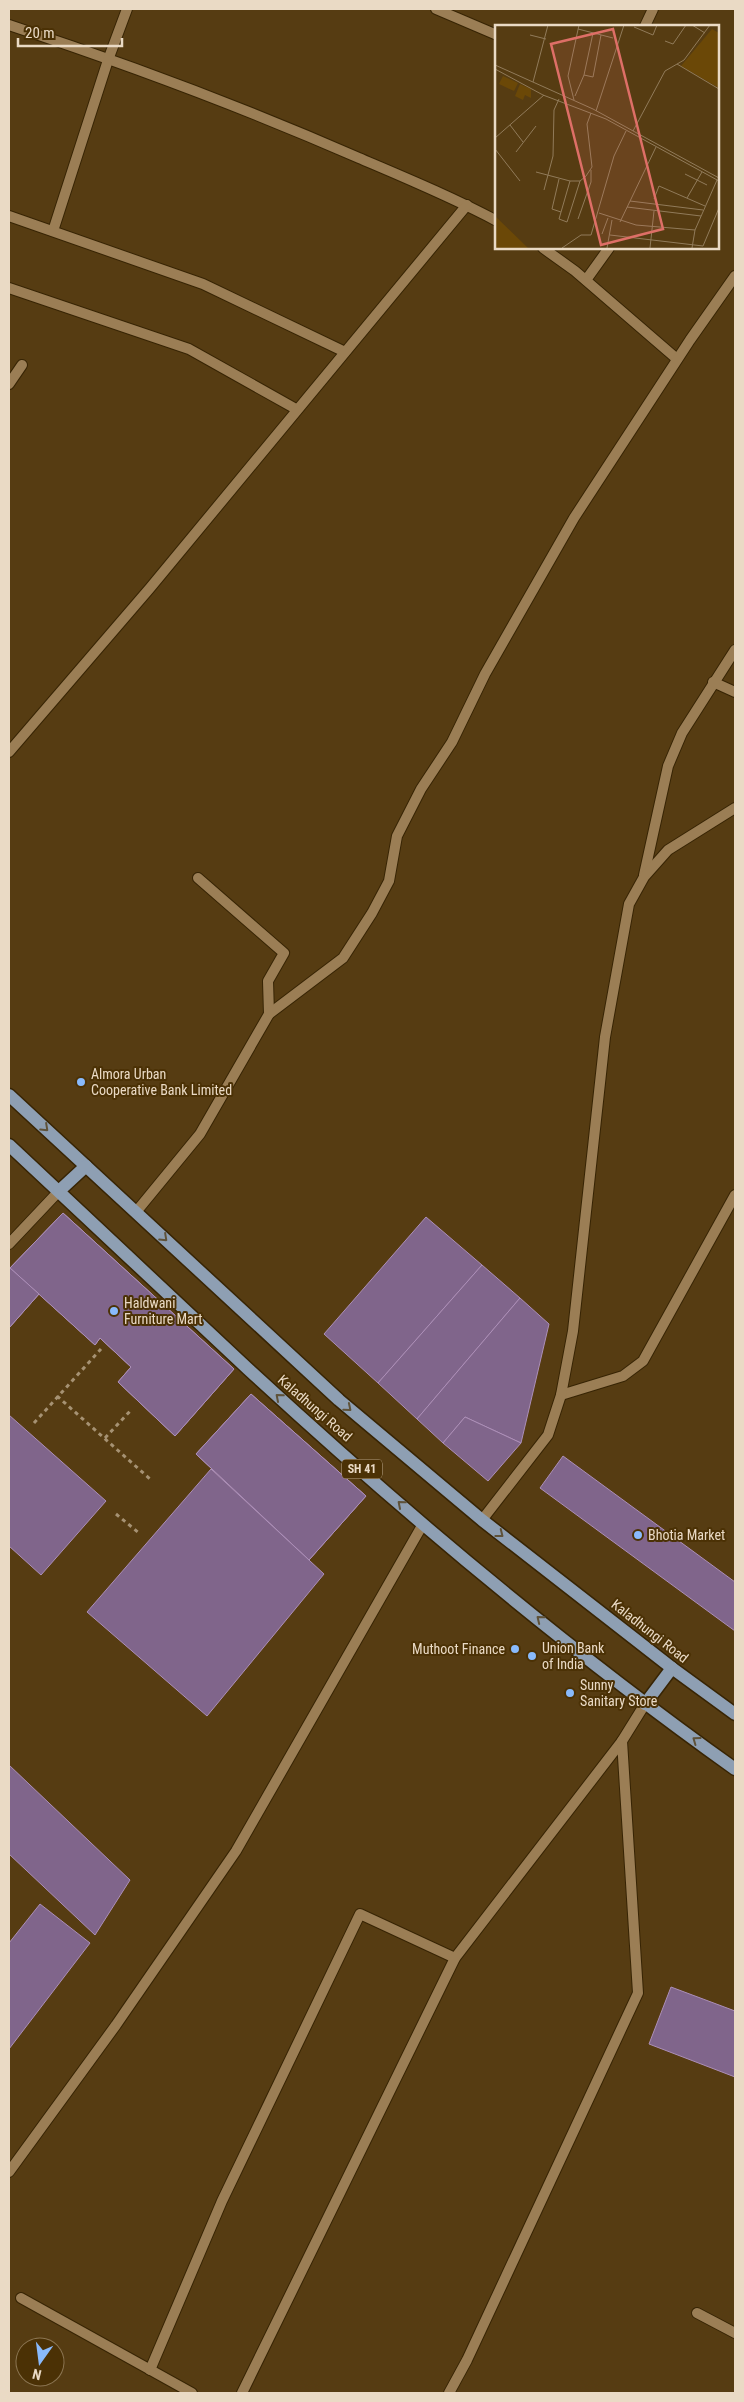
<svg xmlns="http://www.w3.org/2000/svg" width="744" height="2402" font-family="'Roboto Condensed',sans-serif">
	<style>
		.building { fill: #80658b; stroke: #ac8fb8 }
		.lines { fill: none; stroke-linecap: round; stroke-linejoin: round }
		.service-casing { stroke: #372404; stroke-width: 12 }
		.minor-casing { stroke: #372404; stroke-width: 12 }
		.primary-casing { stroke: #372404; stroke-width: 15 }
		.path { stroke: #a69273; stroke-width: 3; stroke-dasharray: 4 4; stroke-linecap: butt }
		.service { stroke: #9b7e55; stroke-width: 10 }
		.minor { stroke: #9b7e55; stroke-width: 10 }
		.primary { stroke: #8e9fb3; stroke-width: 12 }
		.oneway { stroke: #5f5239 }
		.poi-dot { fill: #89bafc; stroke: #4b3105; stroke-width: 2 }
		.labels { text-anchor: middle; stroke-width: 4; stroke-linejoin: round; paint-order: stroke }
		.shield { fill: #4b3105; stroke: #baa78b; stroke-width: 1 }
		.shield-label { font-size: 12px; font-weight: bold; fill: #eadac5 }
		.poi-label { font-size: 14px; fill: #eadac5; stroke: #4b3105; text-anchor: start }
		.street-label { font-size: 14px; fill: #eadac5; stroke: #4b3105 }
		.inset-road { fill: none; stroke: #917b5a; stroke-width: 1 }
		.view { fill: #de6f67; fill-opacity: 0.15; stroke: #de6f67; stroke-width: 2.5 }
		.inset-edge { fill: none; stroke: #eadac5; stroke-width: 2.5 }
	</style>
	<rect width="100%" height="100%" fill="#563c12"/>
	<g class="building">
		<polygon points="63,1213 234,1369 175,1436 118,1382 131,1367 100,1338 95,1345 39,1294 9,1328 9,1269"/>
		<polygon points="63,1213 234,1369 175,1436 118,1382 131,1367 100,1338 95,1345 10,1268"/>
		<polygon points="426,1217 482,1265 378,1383 324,1334"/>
		<polygon points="482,1265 520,1298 417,1419 378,1383"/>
		<polygon points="10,1268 39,1294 9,1328 9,1269"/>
		<polygon points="520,1298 549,1324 521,1443 465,1417 443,1443 417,1419"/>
		<polygon points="251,1394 366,1496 309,1560 196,1454"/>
		<polygon points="251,1394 366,1496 309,1560 196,1454"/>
		<polygon points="9,1415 106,1501 41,1575 9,1546"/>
		<polygon points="465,1417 521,1443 488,1481 443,1443"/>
		<polygon points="563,1456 735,1582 735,1631 540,1488"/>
		<polygon points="211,1469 324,1574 207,1716 87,1612"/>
		<polygon points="9,1765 130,1880 95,1935 9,1854"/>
		<polygon points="40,1904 90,1943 9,2049 9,1943"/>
		<polygon points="671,1987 735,2011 735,2077 649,2044"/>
	</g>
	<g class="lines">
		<defs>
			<polyline id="service" points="561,1395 623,1376 643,1361 735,1195"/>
			<g id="minor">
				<polyline points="436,9 497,35"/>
				<path d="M9,25c118,39 236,83 350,133 47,20 93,39 138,63"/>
				<polyline points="645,26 653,9"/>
				<polyline points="9,216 203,284 343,351"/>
				<polyline points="53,231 108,60 127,9"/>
				<polyline points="543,248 575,271 677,359"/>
				<polyline points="586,280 609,248"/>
				<polyline points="9,288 189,349 296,409"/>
				<polyline points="9,384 22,365"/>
				<polyline points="713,682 735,692"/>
				<polyline points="9,752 150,588 467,205"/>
				<polyline points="644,875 668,766 682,733 735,650"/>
				<polyline points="198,878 284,953 268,981 269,1014"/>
				<polyline points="136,1212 200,1134 269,1014 343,958 372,913 389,881 397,836 421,789 452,742 485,674 574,518 690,340 735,276"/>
				<polyline points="9,1244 59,1191"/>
				<polyline points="482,1520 548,1435 561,1395 573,1331 605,1037 629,904 644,877 668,850 735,808"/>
				<polyline points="9,2172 116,2025 236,1851 423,1524"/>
				<polyline points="21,2298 192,2393"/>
				<polyline points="697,2313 735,2333"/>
				<polyline points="150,2370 222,2201 360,1914 455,1958"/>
				<polyline points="242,2393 455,1958 622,1741"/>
				<polyline points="449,2393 467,2360 638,1993 622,1741 645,1704"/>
			</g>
			<g id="primary">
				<polyline points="9,1095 339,1400 482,1520 672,1668 735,1714"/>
				<path d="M9,1145c80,74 159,150 239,224 154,142 316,278 487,400"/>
				<polyline points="59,1191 86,1166"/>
				<polyline points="645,1704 672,1668"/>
			</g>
		</defs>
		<use href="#service" class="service-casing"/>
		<use href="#minor" class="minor-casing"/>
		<use href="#primary" class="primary-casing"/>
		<g class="path">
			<polyline points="57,1396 150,1479"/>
			<polyline points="34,1423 101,1349"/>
			<polyline points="105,1438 132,1409"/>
			<polyline points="116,1514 139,1533"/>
		</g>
		<use href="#service" class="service"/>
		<use href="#minor" class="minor"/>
		<use href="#primary" class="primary"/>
	</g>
	<defs><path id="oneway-chevron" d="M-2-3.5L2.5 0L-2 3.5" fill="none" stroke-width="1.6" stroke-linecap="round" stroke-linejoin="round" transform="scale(1.25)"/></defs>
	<g class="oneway">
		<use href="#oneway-chevron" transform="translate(45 1128) rotate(43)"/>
		<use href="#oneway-chevron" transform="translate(164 1238) rotate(43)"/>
		<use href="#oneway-chevron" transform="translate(279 1397) rotate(-139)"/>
		<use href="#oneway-chevron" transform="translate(348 1408) rotate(40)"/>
		<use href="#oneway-chevron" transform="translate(401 1504) rotate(-139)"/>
		<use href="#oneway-chevron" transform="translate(500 1534) rotate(38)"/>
		<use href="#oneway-chevron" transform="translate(540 1619) rotate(-141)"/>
		<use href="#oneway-chevron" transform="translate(696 1740) rotate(-144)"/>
	</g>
	<g class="poi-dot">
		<circle cx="81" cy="1082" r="5"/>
		<circle cx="114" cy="1311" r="5"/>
		<circle cx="638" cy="1535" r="5"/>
		<circle cx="515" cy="1649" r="5"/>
		<circle cx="532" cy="1656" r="5"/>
		<circle cx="570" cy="1693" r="5"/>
	</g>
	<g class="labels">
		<rect class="shield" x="342" y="1459.5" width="40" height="19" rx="4"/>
		<g class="shield-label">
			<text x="362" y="1473">SH 41</text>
		</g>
		<g class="poi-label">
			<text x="91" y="1079">Almora Urban<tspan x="91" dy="16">Cooperative Bank Limited</tspan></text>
			<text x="124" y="1308">Haldwani<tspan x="124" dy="16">Furniture Mart</tspan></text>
			<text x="648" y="1540">Bhotia Market</text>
			<text x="542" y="1653">Union Bank<tspan x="542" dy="16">of India</tspan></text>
			<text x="505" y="1654" text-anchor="end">Muthoot Finance</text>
			<text x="580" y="1690">Sunny<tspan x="580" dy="16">Sanitary Store</tspan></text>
		</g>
		<g class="street-label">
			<text transform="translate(315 1408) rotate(41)" y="5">Kaladhungi Road</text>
			<text transform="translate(650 1631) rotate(38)" y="5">Kaladhungi Road</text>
		</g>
	</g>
	<g transform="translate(495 25)">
		<rect width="224" height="224" fill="#563c12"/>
		<path d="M217,4l7,4v55l-38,-22zM8,51l15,7 -4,8 -15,-7zM25,59l11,5v9l-6,-3 -2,5 -8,-4zM0,191l33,32h-33z" fill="#6b4807"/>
		<path class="inset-road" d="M197,0l13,8M139,2l19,8 4,-10M83,4l35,9M35,10l16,4M170,16l8,3 13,-19M182,39l42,25M0,40l98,44 126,69M0,44l48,26 63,24 113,62M89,50l9,2 8,-42M38,57l15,-57M80,71l9,-21 9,-42M79,75l-6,-24 11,-51M101,86l28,-86M15,100l13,17M138,106l32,-60 19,-11 26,-35M0,113l49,-43M0,124l25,32M21,127l20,-26M41,147l34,9h10l6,-5 6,-9 -5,-43 4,-11M190,149l22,11M64,154l-7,30 9,3M75,156l-11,38 8,3 13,-41M49,165l9,-34 1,-46 5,-11M192,173l15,-26M159,174l5,-13 46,20M135,176l73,9M132,182l74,9M104,188l37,12 59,5M83,194l13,-37v-12M125,197l36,-75M107,209l6,-16M115,210l93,11 16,-38M67,223l19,-13h10l23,-79 12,-25M112,223l5,-28M155,223l4,-37M197,223l3,-18 22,-50"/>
		<path class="view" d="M118,4l50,200 -62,16 -50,-201z"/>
		<rect width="224" height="224" class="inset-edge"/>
	</g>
	<rect width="744" height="2402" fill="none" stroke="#eadac5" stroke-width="20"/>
	<g transform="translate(40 2362) rotate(194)"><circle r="24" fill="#4b3105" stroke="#8b7552"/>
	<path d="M0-4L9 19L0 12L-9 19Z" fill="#89bafc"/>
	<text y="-8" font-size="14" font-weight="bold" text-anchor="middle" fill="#eadac5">N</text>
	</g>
	<path d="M18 38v8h104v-8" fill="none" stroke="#eadac5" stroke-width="2.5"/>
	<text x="25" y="38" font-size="15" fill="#eadac5" stroke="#4b3105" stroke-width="4" paint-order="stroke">20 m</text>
</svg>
